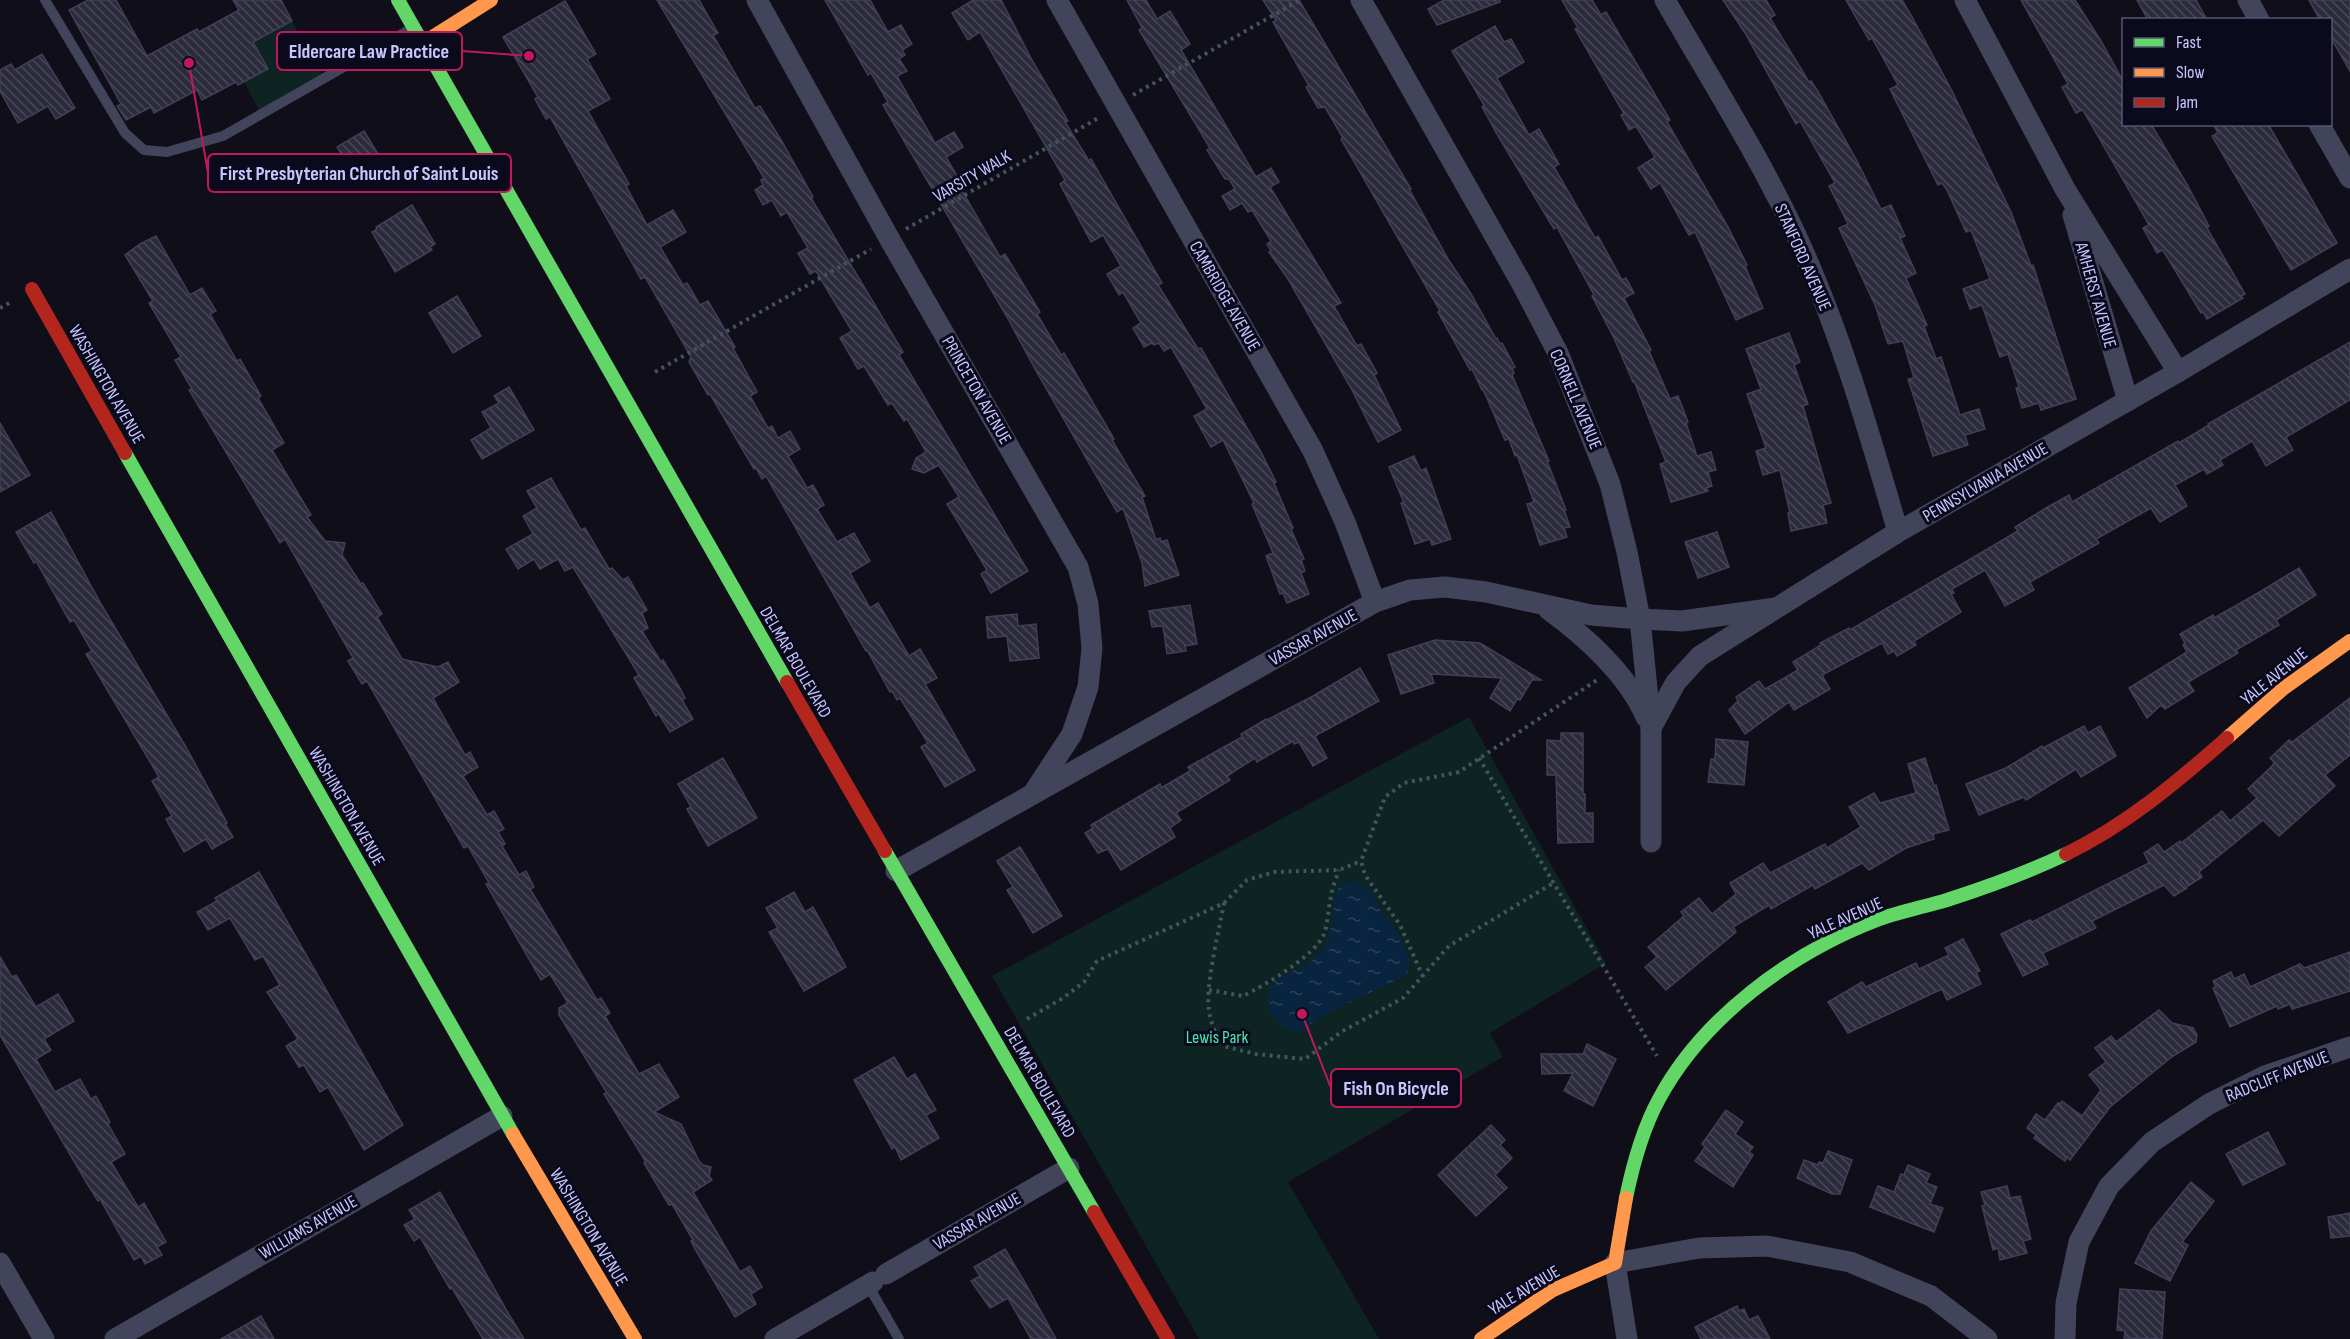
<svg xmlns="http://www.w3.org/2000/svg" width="2350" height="1339" font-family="'Sofia Sans Condensed',sans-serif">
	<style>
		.green { fill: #0d2422 }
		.water { fill: url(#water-ripples) }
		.building { fill: url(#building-back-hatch); stroke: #413f58; stroke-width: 1.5 }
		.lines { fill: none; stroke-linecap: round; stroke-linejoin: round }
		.path { stroke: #41545f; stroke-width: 4; stroke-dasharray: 3 4.5; stroke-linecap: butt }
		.lane { stroke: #41445a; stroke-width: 10 }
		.street { stroke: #41445a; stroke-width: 21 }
		.fast { stroke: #63d668; stroke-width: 14 }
		.slow { stroke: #ff974d; stroke-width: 14 }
		.jam { stroke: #b3261e; stroke-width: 14 }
		.labels { text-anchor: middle; stroke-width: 6; stroke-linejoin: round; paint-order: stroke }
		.street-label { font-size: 18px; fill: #c6c6ff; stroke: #0b0a1d }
		.park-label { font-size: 18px; fill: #4ae6ab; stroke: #0b0a1d }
		.leader { fill: none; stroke: #c2185b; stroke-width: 2 }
		.callout-dot { fill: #c2185b; stroke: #0b0a1d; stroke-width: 2 }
		.callout { fill: #0b0a1d; stroke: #c2185b; stroke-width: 2 }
		.callout-label { font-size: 20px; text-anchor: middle; font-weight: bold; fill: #c6c6ff }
	</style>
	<defs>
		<pattern id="water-ripples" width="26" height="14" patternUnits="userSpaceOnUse" patternTransform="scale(1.5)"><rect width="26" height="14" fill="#09243e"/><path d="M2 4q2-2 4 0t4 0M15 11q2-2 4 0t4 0" fill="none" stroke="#2b425b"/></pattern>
		<pattern id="building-back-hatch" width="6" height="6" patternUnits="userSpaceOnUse" patternTransform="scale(1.5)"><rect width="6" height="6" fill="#2c2b3c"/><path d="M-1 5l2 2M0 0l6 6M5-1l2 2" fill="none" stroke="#494859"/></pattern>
	</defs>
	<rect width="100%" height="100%" fill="#0f0e19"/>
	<g class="green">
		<polygon points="292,21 325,80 261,114 244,82 268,69 253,42"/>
		<polygon points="1469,717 1606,963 1490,1033 1503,1057 1288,1182 1379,1339 1199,1339 992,976"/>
	</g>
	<path class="water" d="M1355,881l17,12 5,12 8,12 8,8 11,20 6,18 -2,9 -9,7 -71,34 -30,19c-12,-3 -18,-7 -26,-17 -6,-9 -6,-27 3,-34 16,-12 37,-13 49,-35 3,-6 6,-14 8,-22 5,-18 -4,-41 23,-43z"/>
	<g class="building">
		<polygon points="88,0 116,0 147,56 197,29 199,32 239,10 233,0 281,0 292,21 253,42 268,69 238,85 236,82 202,100 197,90 154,113 151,107 126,120 117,106 121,104 69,10"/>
		<polygon points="657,0 699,0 718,33 713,35 755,108 760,106 781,140 813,197 811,198 903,352 899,355 1028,571 991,593 981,574 987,570 947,504 959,497 939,465 924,473 912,469 916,458 926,452 907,419 904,421 892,403 888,405 864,366 858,369 840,338 852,331 816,271 810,274 798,253 808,248 787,212 781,216 772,200 763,205 755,190 763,185 761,180 764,178"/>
		<polygon points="825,0 870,0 888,32 901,25 912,44 902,50 905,55 899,59 907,71 897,76 935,143 954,132 963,147 946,157 957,176 955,178 1000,257 1005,254 1040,312 1037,314 1061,355 1064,353 1114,439 1112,440 1145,496 1142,497 1156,540 1160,538 1161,542 1167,540 1179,575 1145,586 1142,563 1123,508 1117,512 1035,369 1007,317 883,105 888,102 871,73 868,75"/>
		<polygon points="973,0 1001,0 1033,62 1068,121 1065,122 1089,161 1091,159 1162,283 1158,285 1198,349 1201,348 1261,452 1276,482 1274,483 1293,528 1291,529 1304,559 1301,560 1305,571 1301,573 1309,594 1287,603 1283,593 1280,594 1266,556 1273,553 1252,504 1254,503 1223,440 1211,447 1194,416 1207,409 1171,347 1164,351 1159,343 1154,345 1152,343 1144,347 1133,328 1141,323 1123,292 1119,295 1107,274 1121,266 1103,235 1091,242 1060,184 1065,180 980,32 968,40 952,13"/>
		<polygon points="1127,0 1146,0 1157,19 1170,11 1190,44 1181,50 1256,177 1271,168 1279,182 1270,187 1341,303 1334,306 1357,346 1361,344 1377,373 1374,375 1401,430 1378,442 1351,388 1288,279 1269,252 1271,251 1267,244 1271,241 1252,210 1248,212 1242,203 1230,210 1222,196 1235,189 1229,179 1225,179 1207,150 1210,148 1139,30 1142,28"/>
		<polygon points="1263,0 1299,0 1411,189 1409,189 1448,259 1471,294 1496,339 1497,338 1500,344 1502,343 1515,367 1512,369 1514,373 1512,375 1549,461 1547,461 1566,510 1564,510 1570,527 1564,528 1567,537 1540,545 1527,504 1534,502 1517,455 1515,456 1509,439 1505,440 1483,389 1482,390 1472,369 1470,370 1438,312 1440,311 1341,139 1343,138 1325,107 1318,108 1306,87 1309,86 1273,22 1276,20"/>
		<polygon points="1444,0 1500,0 1500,2 1437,25 1428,9"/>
		<polygon points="1562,0 1592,0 1601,15 1606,12 1670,120 1667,122 1728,227 1747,265 1745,266 1763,308 1736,320 1695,232 1689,235 1660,183 1651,189 1638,168 1655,157 1636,126 1629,130 1621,115 1624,114 1575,29 1578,28"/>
		<polygon points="1723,0 1766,0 1775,15 1770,18 1809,82 1811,81 1817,90 1856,159 1881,209 1891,205 1905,236 1900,238 1916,273 1906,278 1927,325 1924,326 1936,359 1941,357 1960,415 1979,409 1985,429 1965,435 1968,445 1933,456 1908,379 1914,378 1903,341 1888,344 1875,305 1839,228 1848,224 1829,186 1835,183 1800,121 1796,124 1745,33"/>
		<polygon points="1846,0 1902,0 1911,15 1951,89 2011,212 2031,266 2033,265 2076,399 2041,410 2039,403 2022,408 2016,388 2019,387 2008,354 2000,357 1982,305 1970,309 1963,289 1990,279 1971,230 1966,232 1947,190 1942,183 1938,185 1890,89 1898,85 1872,38 1869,40"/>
		<polygon points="2021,0 2075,0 2101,41 2124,83 2124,124 2151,124 2188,186 2209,226 2207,228 2245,294 2241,296 2243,298 2207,319 2203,312 2201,313 2164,252 2162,250 2157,253 2143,228 2149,225 2084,112 2082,110 2076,113 2062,87 2068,84"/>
		<polygon points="2137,0 2196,0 2207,20 2148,20"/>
		<polygon points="2309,0 2350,0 2350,71 2331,38 2331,20 2320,20"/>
		<polygon points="565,1 596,54 587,59 610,99 588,111 629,184 626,186 647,225 673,210 686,232 660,247 683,285 687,283 700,305 708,301 735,347 733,348 757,392 750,396 768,428 772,426 778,438 790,431 800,449 788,456 807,488 813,485 824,505 817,509 837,542 854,533 870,561 850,573 870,608 878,603 909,656 920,649 937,678 925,684 975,770 945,787 921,747 928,743 900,698 897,700 892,691 890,692 867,650 866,651 766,476 762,479 756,468 754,469 710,394 708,395 689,362 691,357 645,277 641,279 550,117 546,119 535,99 538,97 503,37"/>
		<polygon points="1495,26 1504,42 1511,39 1524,62 1497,78 1529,135 1539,129 1559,164 1554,167 1595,238 1598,236 1622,280 1626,278 1634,293 1624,298 1651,350 1649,351 1670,399 1678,396 1688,422 1686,423 1697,456 1711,452 1716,470 1708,472 1712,486 1706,488 1708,491 1671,502 1660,464 1666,462 1634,381 1633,382 1614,338 1592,296 1594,295 1557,227 1554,229 1498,136 1482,107 1484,105 1452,51"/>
		<polygon points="42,54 75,108 56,119 48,106 18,123 0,91 0,70 11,64 15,70"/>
		<polygon points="2213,124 2268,124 2337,243 2291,270 2212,136 2218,133"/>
		<polygon points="364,131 384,164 357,180 337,147"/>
		<polygon points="412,205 435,244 430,247 432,250 395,272 372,232 377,229 376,227"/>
		<polygon points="156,236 190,295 202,288 216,311 210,314 237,361 240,359 261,396 258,398 284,443 272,450 311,515 307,517 325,541 345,543 342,555 361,584 363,583 382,614 377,617 402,659 438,667 448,662 459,682 433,698 465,755 470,752 478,767 463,776 487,815 494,811 504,829 498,832 505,844 502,846 519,875 526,871 534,887 530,889 597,1000 601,998 610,1013 605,1016 639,1074 659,1064 679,1097 654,1112 681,1124 699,1161 703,1165 711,1167 709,1176 712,1180 693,1192 740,1272 750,1266 762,1287 751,1294 756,1304 735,1317 696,1251 691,1241 693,1240 672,1204 669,1205 644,1163 646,1162 604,1094 607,1093 559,1015 559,1008 568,1003 550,974 541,980 486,884 489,883 468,846 464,848 367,681 362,684 348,661 353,658 285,539 280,543 189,390 192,389 175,360 181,357 149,303 153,301 125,255 140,244"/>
		<polygon points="457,296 481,336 453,353 429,313"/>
		<polygon points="1789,333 1800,362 1794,365 1808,404 1803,406 1831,503 1823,505 1827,523 1791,531 1788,513 1790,513 1780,470 1763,475 1756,451 1766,448 1747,394 1761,389 1746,349"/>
		<polygon points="2350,342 2350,400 2286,437 2293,450 2266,466 2252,441 2220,460 2223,465 2207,474 2204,469 2175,485 2187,506 2160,522 2151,508 2096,539 2099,543 2030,582 2034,590 2005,606 1985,570 1952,589 1954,593 1951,594 1961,612 1914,641 1916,645 1897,656 1894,651 1888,654 1882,643 1822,675 1830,689 1794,710 1789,702 1745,734 1729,710 1738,701 1736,697 1759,681 1765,689 1798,670 1793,662 1821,645 1820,643 1849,628 1850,630 2018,531 2015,527 2046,508 2069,495 2072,502 2178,441 2179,443 2209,425 2208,424"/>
		<polygon points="509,387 534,430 482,459 471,440 491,428 482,412 499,403 494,396"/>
		<polygon points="0,423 30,475 0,492"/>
		<polygon points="1414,456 1421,471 1426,468 1451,539 1432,545 1430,539 1415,544 1401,503 1404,503 1389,467"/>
		<polygon points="551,478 581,530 585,528 609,569 612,568 623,580 628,577 647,610 642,613 648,628 642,631 661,662 663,660 680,688 685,698 682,700 693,719 670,732 659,714 656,716 634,678 639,675 573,567 565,571 558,559 540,569 534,559 518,569 506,549 533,534 523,516 537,508 527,491"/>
		<polygon points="51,512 101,604 186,747 227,823 225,824 233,837 212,849 206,839 184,852 166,819 172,816 152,781 159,777 86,654 92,651 74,620 70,622 36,561 34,563 16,532"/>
		<polygon points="1717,532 1729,567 1698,578 1685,542"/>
		<polygon points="2299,568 2316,595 2276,620 2279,625 2236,650 2238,653 2188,682 2194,691 2165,709 2161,705 2147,718 2129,688 2187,652 2183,645 2185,643 2180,634 2213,615 2214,618 2258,593"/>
		<polygon points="1190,605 1197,644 1185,646 1186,651 1167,654 1163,626 1152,627 1149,611"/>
		<polygon points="1017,614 1018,626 1036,624 1039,658 1010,661 1007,636 988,638 986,617"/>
		<polygon points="1435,640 1480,643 1541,680 1532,680 1520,700 1517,699 1510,711 1490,698 1502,678 1431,674 1434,683 1401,694 1388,655"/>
		<polygon points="1360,668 1379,701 1315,736 1327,758 1313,766 1299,742 1294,744 1293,741 1257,762 1255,758 1227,776 1230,780 1176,813 1181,820 1170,828 1175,837 1121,870 1108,849 1098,853 1085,833 1093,828 1091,825 1160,784 1161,788 1190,771 1188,767 1242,737 1241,734 1266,719 1267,720 1313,696"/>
		<polygon points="2350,698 2350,755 2325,775 2335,786 2279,836 2263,820 2199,872 2202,877 2188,886 2183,878 2181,880 2187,888 2174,896 2164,885 2092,921 2096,928 2043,953 2048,964 2023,976 2001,934 2030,920 2032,922 2149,863 2144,853 2158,844 2164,852 2180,841 2181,843 2222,811 2230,821 2257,798 2248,789 2273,765 2274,762 2270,758 2289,740 2292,742"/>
		<polygon points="2084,726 2088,733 2100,726 2116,756 2081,777 2076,769 2026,800 2024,797 1979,815 1966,784 2006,768 2042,746 2043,748"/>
		<polygon points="1561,733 1583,733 1583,794 1585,794 1585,813 1593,813 1593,842 1558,843 1556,775 1547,775 1547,740 1561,741"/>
		<polygon points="1716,739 1748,742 1744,785 1708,782 1711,759 1715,759"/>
		<polygon points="723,758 757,818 708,846 687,809 691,807 678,784"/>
		<polygon points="1925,758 1934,786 1936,785 1949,830 1933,834 1934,839 1906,848 1869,870 1862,863 1815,889 1813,885 1771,909 1769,905 1733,927 1736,932 1666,990 1645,967 1657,957 1648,947 1684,916 1681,912 1699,898 1712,914 1736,894 1730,883 1752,870 1763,863 1770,873 1825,844 1827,848 1861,827 1849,807 1874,793 1880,803 1916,793 1908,764"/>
		<polygon points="1020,847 1062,916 1033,933 1007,890 1013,887 997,861"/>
		<polygon points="259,872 403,1125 364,1150 328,1087 320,1092 304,1065 299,1067 286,1046 298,1039 267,992 280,985 263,956 255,960 230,918 208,930 197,912 217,901 215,898"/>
		<polygon points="794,892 805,912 813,907 846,967 804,991 769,932 778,928 766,908"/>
		<polygon points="1963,939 1980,971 1976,972 1981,984 1947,1000 1942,989 1848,1033 1828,1002 1862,982 1866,987 1916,963 1919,969 1949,955 1945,948"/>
		<polygon points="2350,952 2350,991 2292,1009 2290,1004 2278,1009 2277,1006 2230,1027 2213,988 2216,987 2213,981 2231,972 2234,979 2244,974 2250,987 2300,964 2304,968"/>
		<polygon points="0,957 12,977 16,975 36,1007 58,994 74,1021 44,1039 51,1050 36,1059 55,1092 80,1079 91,1099 96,1096 110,1122 108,1124 125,1154 111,1162 138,1207 144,1203 166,1242 157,1247 162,1255 145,1264 141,1256 134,1260 100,1199 98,1201 88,1185 0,1035"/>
		<polygon points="2159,1010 2172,1023 2193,1028 2197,1035 2196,1042 2173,1056 2110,1107 2070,1160 2067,1157 2065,1161 2034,1138 2036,1135 2027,1128 2036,1114 2045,1120 2058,1103 2060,1104 2062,1101 2082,1116 2101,1090 2089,1075 2106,1062 2095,1048 2111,1036 2116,1042"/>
		<polygon points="1587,1044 1616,1059 1593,1106 1564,1091 1573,1073 1542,1074 1541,1054 1583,1054"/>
		<polygon points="894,1057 907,1079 915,1074 936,1110 926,1115 939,1138 901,1160 895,1147 892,1149 854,1080"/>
		<polygon points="1726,1110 1743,1122 1735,1134 1753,1147 1749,1152 1753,1155 1733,1187 1695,1161 1705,1147 1702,1144"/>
		<polygon points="1491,1125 1505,1140 1500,1145 1512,1158 1495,1175 1507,1188 1476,1216 1438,1175"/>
		<polygon points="2268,1132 2285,1164 2243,1185 2226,1154"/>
		<polygon points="1828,1151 1852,1160 1840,1194 1832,1194 1797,1178 1804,1160 1818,1165 1819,1162 1823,1163"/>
		<polygon points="1908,1165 1930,1174 1926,1183 1937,1187 1930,1204 1943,1208 1934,1232 1870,1207 1878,1186 1894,1192 1901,1174 1904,1175"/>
		<polygon points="2191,1182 2214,1201 2182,1242 2188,1245 2170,1281 2135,1263 2151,1231"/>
		<polygon points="2007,1186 2010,1198 2020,1196 2031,1239 2023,1241 2027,1253 2000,1260 1998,1248 1993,1250 1982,1206 1985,1205 1981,1192"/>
		<polygon points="440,1192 507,1311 524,1339 483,1339 452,1288 450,1289 420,1237 414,1241 404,1225 415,1219 409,1210"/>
		<polygon points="2350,1213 2350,1236 2331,1238 2328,1217"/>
		<polygon points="1005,1249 1027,1286 1056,1339 1031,1339 1008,1298 990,1308 971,1281 980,1276 974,1267"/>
		<polygon points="2120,1289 2165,1292 2162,1339 2124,1338 2125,1331 2117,1330"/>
		<polygon points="1737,1306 1739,1311 1744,1309 1749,1320 1758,1316 1770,1339 1701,1339 1695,1327"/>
		<polygon points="261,1316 274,1339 221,1339"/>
	</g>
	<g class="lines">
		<g class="path">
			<polyline points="1133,95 1300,0"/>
			<polyline points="906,229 1100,117"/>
			<polyline points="0,308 11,302"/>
			<polyline points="655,372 871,249"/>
			<polyline points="1479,758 1657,1056"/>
			<path d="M1224,903c-5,28 -19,83 -15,108 2,13 7,24 14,35l33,8 49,5 36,-27 62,-34 46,-52 106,-64"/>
			<polyline points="1423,977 1400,925 1365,875 1361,861 1385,797 1404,783 1459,772 1597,680"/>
			<path d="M1209,990l34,6c22,-11 72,-40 81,-62 4,-11 4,-25 7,-37 1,-9 5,-18 8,-27"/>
			<polyline points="1027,1019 1063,998 1084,982 1097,961 1224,903 1247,880 1275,872 1339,870 1361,861"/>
		</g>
		<g class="lane">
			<polyline points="45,0 125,133 144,150 167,152 223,136 414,27"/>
			<polyline points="868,1285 899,1339"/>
		</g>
		<g class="street">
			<polyline points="757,0 889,238 1078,567 1088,604 1092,648 1088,687 1072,734 1034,792"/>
			<polyline points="1057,0 1313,451 1345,522 1375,602"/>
			<polyline points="1361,0 1522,284 1558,353 1610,484 1627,552 1640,619 1651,728 1651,842"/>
			<path d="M1665,0c44,77 93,154 131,235 44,95 73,197 102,297"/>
			<polyline points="1965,0 2065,189 2178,372"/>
			<polyline points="2248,0 2259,20"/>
			<polyline points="2319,124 2350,178"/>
			<polyline points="2073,215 2128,401"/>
			<path d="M1549,610c36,26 79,65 97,107"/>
			<polyline points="1651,728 1676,682 1700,656 1898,532 2178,372 2350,269"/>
			<polyline points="896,871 1375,602 1410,590 1445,587 1486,592 1591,615 1640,619 1682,621 1776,608"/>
			<polyline points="0,1263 44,1339"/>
			<polyline points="886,1274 1069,1168"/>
			<polyline points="115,1339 502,1116"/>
			<polyline points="775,1339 873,1282"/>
			<polyline points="1627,1339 1615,1263 1699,1248 1767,1246 1850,1262 1931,1296 1987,1339"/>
			<polyline points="2065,1339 2066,1303 2079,1242 2109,1186 2152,1142 2209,1104 2265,1076 2350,1047"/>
		</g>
		<g class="fast">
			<polyline points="398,0 787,682"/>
			<polyline points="125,453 513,1134"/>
			<polyline points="885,851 1094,1212"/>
			<path d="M1626,1198c7,-34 16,-68 33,-99 44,-82 132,-146 218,-179 22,-8 46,-13 70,-20 40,-13 80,-27 119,-46"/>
		</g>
		<g class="slow">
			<polyline points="423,43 491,0"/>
			<polyline points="2227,738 2284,688 2350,641"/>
			<polyline points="513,1134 635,1339"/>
			<polyline points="1481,1339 1553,1290 1615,1263 1626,1198"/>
		</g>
		<g class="jam">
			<polyline points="32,289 125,453"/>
			<polyline points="787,682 885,851"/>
			<path d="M2066,854c60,-29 111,-72 161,-116"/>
			<polyline points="1094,1212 1168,1339"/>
		</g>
	</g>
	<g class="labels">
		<g class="street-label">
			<text transform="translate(972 176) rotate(-30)" y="6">VARSITY WALK</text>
			<text transform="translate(1803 257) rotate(66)" y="6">STANFORD AVENUE</text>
			<text transform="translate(2096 295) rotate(74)" y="6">AMHERST AVENUE</text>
			<text transform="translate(1225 296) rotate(60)" y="6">CAMBRIDGE AVENUE</text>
			<text transform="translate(107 384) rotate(60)" y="6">WASHINGTON AVENUE</text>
			<text transform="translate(977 390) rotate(60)" y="6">PRINCETON AVENUE</text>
			<text transform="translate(1576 399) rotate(67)" y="6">CORNELL AVENUE</text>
			<text transform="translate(1985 482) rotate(-30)" y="6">PENNSYLVANIA AVENUE</text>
			<text transform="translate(1313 637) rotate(-29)" y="6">VASSAR AVENUE</text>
			<text transform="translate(796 662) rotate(60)" y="6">DELMAR BOULEVARD</text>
			<text transform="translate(2274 676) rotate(-39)" y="6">YALE AVENUE</text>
			<text transform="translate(347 806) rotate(60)" y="6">WASHINGTON AVENUE</text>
			<text transform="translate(1845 918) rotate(-24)" y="6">YALE AVENUE</text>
			<text transform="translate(2277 1076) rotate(-22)" y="6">RADCLIFF AVENUE</text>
			<text transform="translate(1040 1082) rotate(60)" y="6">DELMAR BOULEVARD</text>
			<text transform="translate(977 1221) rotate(-30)" y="6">VASSAR AVENUE</text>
			<text transform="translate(308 1227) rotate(-30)" y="6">WILLIAMS AVENUE</text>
			<text transform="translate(589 1227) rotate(59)" y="6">WASHINGTON AVENUE</text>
			<text transform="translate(1524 1290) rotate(-31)" y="6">YALE AVENUE</text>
		</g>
		<g class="park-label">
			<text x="1217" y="1043">Lewis Park</text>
		</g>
	</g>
	<path class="leader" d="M529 56L462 51M189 63L208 173M1302 1014L1331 1088"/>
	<g class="callout-dot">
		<circle cx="529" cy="56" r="6"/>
		<circle cx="189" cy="63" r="6"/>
		<circle cx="1302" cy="1014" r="6"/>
	</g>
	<g class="callout">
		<rect x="277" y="32" width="185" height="38" rx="6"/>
		<rect x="208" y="154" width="303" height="38" rx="6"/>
		<rect x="1331" y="1069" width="130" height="38" rx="6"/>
	</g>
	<g class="callout-label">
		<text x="369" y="58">Eldercare Law Practice</text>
		<text x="359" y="180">First Presbyterian Church of Saint Louis</text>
		<text x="1396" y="1095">Fish On Bicycle</text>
	</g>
	<rect x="2122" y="18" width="210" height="108" fill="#0b0a1d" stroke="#565577" stroke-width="1.5"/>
	<rect x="2134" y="38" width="30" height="9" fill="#63d668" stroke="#565577" stroke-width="1.5"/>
	<text x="2176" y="48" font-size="18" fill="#c6c6ff">Fast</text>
	<rect x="2134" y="68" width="30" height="9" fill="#ff974d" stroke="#565577" stroke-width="1.5"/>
	<text x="2176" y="78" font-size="18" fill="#c6c6ff">Slow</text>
	<rect x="2134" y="98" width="30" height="9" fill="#b3261e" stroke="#565577" stroke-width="1.5"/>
	<text x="2176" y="108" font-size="18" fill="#c6c6ff">Jam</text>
</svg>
